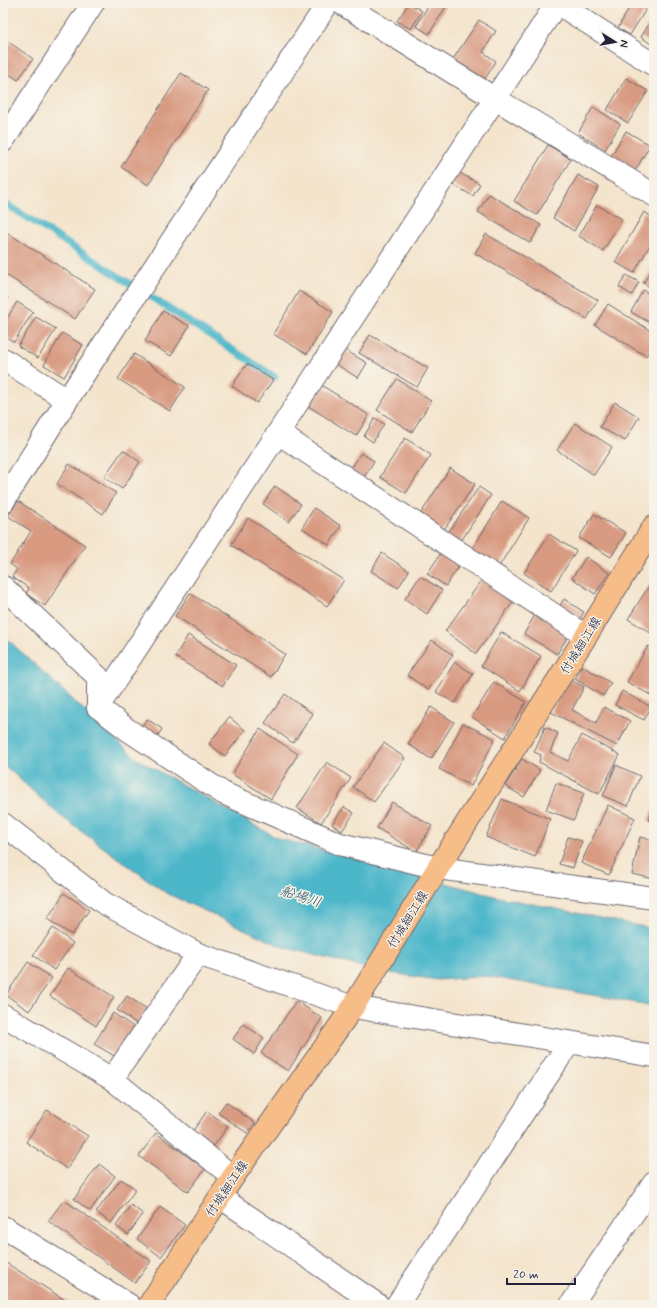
<svg xmlns="http://www.w3.org/2000/svg" width="657" height="1308" font-family="Mynerve,'Klee One',sans-serif">
	<style>
		.water { fill: #4db7ca; stroke: #386c82 }
		.lines { fill: none; stroke-linecap: round; stroke-linejoin: round }
		.stream { stroke: #4db7ca; stroke-width: 7 }
		.building { fill: #d89a81 }
		.minor-casing { stroke: #6c666e; stroke-width: 24 }
		.major-casing { stroke: #6c666e; stroke-width: 24 }
		.minor { stroke: #fff; stroke-width: 22 }
		.major { stroke: #f7bd88; stroke-width: 22 }
		.labels { text-anchor: middle; stroke-width: 3; stroke-linejoin: round; paint-order: stroke }
		.street-label { font-size: 13px; fill: #22223b; stroke: #f7f3e8 }
		.water-label { font-size: 14px; font-style: italic; fill: #31566d; stroke: #f7f3e8 }
	</style>
	<rect width="100%" height="100%" fill="#f7f3e8"/>
	<filter id="ink" filterUnits="userSpaceOnUse"><feTurbulence type="fractalNoise" baseFrequency=".025" numOctaves="2"/><feDisplacementMap in="SourceGraphic" scale="8" xChannelSelector="R" yChannelSelector="G"/><feConvolveMatrix kernelMatrix="1 2 1 2 8 2 1 2 1" color-interpolation-filters="sRGB"/></filter>
	<filter id="wash" filterUnits="userSpaceOnUse"><feTurbulence type="fractalNoise" baseFrequency=".012" numOctaves="4" result="noise"/><feDisplacementMap in="SourceGraphic" scale="16" xChannelSelector="R" yChannelSelector="G"/><feGaussianBlur stdDeviation="0.9" result="paint"/><feColorMatrix in="noise" values="0 0 0 0 0 0 0 0 0 0 0 0 0 0 0 0 0 1.4 0 .05"/><feComposite in="paint" operator="in"/></filter>
	<g filter="url(#wash)">
		<rect width="100%" height="100%" fill="#f4e4cc"/>
		<polygon class="water" points="3,635 137,759 277,838 494,896 654,929 654,1006 486,976 438,980 377,971 283,947 166,893 59,815 3,764"/>
		<g class="lines">
			<polyline class="stream" points="3,202 275,377"/>
		</g>
		<g id="blocks">
			<g class="building">
				<polygon points="409,3 422,11 411,29 397,21"/>
				<polygon points="430,3 445,3 447,5 429,34 416,26"/>
				<polygon points="632,3 636,3 646,9 630,35 618,28"/>
				<polygon points="654,16 654,46 641,37"/>
				<polygon points="479,20 496,31 483,52 496,61 485,79 453,59"/>
				<polygon points="3,38 33,59 18,80 3,70"/>
				<polygon points="181,73 208,90 148,185 121,167"/>
				<polygon points="626,78 648,91 628,123 607,110"/>
				<polygon points="593,107 620,124 605,150 578,133"/>
				<polygon points="626,131 650,145 635,171 611,156"/>
				<polygon points="548,145 571,159 537,215 514,201"/>
				<polygon points="458,172 480,184 473,196 452,184"/>
				<polygon points="578,175 599,187 574,231 553,218"/>
				<polygon points="489,194 541,225 530,243 478,212"/>
				<polygon points="597,205 622,219 603,251 579,236"/>
				<polygon points="644,212 654,218 654,238 634,273 615,262"/>
				<polygon points="3,230 95,289 75,319 3,273"/>
				<polygon points="486,234 598,300 587,319 475,253"/>
				<polygon points="651,271 654,273 654,289 643,283"/>
				<polygon points="626,275 639,282 632,295 619,287"/>
				<polygon points="643,290 654,296 654,325 631,312"/>
				<polygon points="299,291 333,312 307,354 273,334"/>
				<polygon points="3,295 8,298 3,306"/>
				<polygon points="17,302 33,312 14,342 3,335 3,325"/>
				<polygon points="608,304 654,333 654,342 646,356 595,325"/>
				<polygon points="163,311 189,326 171,356 145,341"/>
				<polygon points="36,317 56,329 38,358 18,346"/>
				<polygon points="62,333 83,345 64,377 44,365"/>
				<polygon points="370,335 428,368 417,387 359,353"/>
				<polygon points="345,350 367,363 358,378 336,364"/>
				<polygon points="134,354 185,387 170,411 118,379"/>
				<polygon points="247,364 273,380 257,403 232,386"/>
				<polygon points="397,379 431,401 412,432 377,410"/>
				<polygon points="321,385 369,415 356,436 308,406"/>
				<polygon points="615,402 639,417 625,441 600,427"/>
				<polygon points="375,418 384,424 373,442 364,436"/>
				<polygon points="575,423 612,447 594,475 557,450"/>
				<polygon points="405,438 431,455 406,493 380,477"/>
				<polygon points="123,450 140,462 122,489 104,477"/>
				<polygon points="361,453 374,461 363,479 350,470"/>
				<polygon points="69,464 116,493 103,514 57,484"/>
				<polygon points="450,468 475,484 441,534 418,518"/>
				<polygon points="275,486 301,504 289,522 263,504"/>
				<polygon points="479,487 491,495 459,544 446,536"/>
				<polygon points="18,501 85,545 45,606 26,594 29,588 12,577 17,569 10,564 31,531 8,516"/>
				<polygon points="502,501 529,518 498,568 471,551"/>
				<polygon points="314,508 341,526 329,545 302,528"/>
				<polygon points="594,514 626,533 611,557 579,538"/>
				<polygon points="248,518 344,580 327,606 231,545"/>
				<polygon points="549,534 576,551 551,591 524,573"/>
				<polygon points="443,550 461,563 446,586 427,574"/>
				<polygon points="382,553 409,571 398,588 371,571"/>
				<polygon points="586,557 609,573 595,594 572,578"/>
				<polygon points="420,576 442,590 427,614 405,599"/>
				<polygon points="654,578 654,635 628,619"/>
				<polygon points="482,580 513,602 476,654 445,631"/>
				<polygon points="190,593 285,654 271,677 175,616"/>
				<polygon points="564,599 584,612 577,624 556,611"/>
				<polygon points="536,613 570,633 557,654 524,634"/>
				<polygon points="501,632 541,656 520,691 481,666"/>
				<polygon points="188,635 236,665 223,686 175,657"/>
				<polygon points="432,640 453,655 428,690 407,675"/>
				<polygon points="648,646 654,649 654,697 627,682"/>
				<polygon points="455,662 473,674 455,703 436,692"/>
				<polygon points="582,666 611,683 603,696 575,679"/>
				<polygon points="569,679 584,687 572,710 596,723 604,707 630,721 617,746 551,712"/>
				<polygon points="494,682 526,702 505,738 472,717"/>
				<polygon points="622,691 651,707 644,720 615,705"/>
				<polygon points="285,694 313,714 293,743 265,723"/>
				<polygon points="431,707 454,722 431,759 408,744"/>
				<polygon points="229,717 245,730 225,756 209,744"/>
				<polygon points="147,719 162,729 155,740 139,730"/>
				<polygon points="463,723 495,739 471,786 439,769"/>
				<polygon points="545,727 558,733 550,752 568,761 582,735 620,755 599,794 539,762 541,755 534,752"/>
				<polygon points="260,729 298,754 271,799 232,774"/>
				<polygon points="384,743 405,758 374,802 353,787"/>
				<polygon points="522,759 540,770 524,797 505,786"/>
				<polygon points="327,762 351,778 321,823 297,808"/>
				<polygon points="616,765 640,776 628,806 603,796"/>
				<polygon points="556,783 584,793 574,820 546,810"/>
				<polygon points="502,799 550,819 535,857 486,837"/>
				<polygon points="392,802 432,826 416,852 377,828"/>
				<polygon points="608,805 635,818 609,875 581,863"/>
				<polygon points="344,807 354,813 342,831 332,824"/>
				<polygon points="654,807 654,823 648,820"/>
				<polygon points="568,837 582,841 573,868 559,864"/>
				<polygon points="640,837 654,840 654,879 632,874"/>
				<polygon points="3,863 8,866 3,875"/>
				<polygon points="64,893 89,910 72,935 47,919"/>
				<polygon points="53,928 73,943 54,970 33,955"/>
				<polygon points="28,962 52,978 29,1011 6,995"/>
				<polygon points="68,968 114,997 96,1026 50,996"/>
				<polygon points="127,996 147,1009 137,1024 117,1010"/>
				<polygon points="296,1001 322,1018 288,1071 261,1053"/>
				<polygon points="113,1013 135,1028 116,1057 94,1044"/>
				<polygon points="243,1024 264,1038 254,1054 233,1039"/>
				<polygon points="226,1102 255,1123 247,1133 218,1113"/>
				<polygon points="47,1110 88,1136 67,1169 26,1142"/>
				<polygon points="207,1111 228,1126 211,1150 190,1135"/>
				<polygon points="156,1133 205,1169 188,1192 139,1156"/>
				<polygon points="99,1164 115,1176 90,1211 74,1199"/>
				<polygon points="121,1179 136,1189 111,1223 96,1212"/>
				<polygon points="64,1200 151,1261 135,1283 48,1221"/>
				<polygon points="131,1205 143,1214 128,1235 116,1226"/>
				<polygon points="160,1207 185,1225 161,1257 137,1239"/>
				<polygon points="3,1261 73,1305 3,1305"/>
			</g>
		</g>
	</g>
	<g filter="url(#ink)">
		<use href="#blocks" fill-opacity="0" stroke="#6c666e" stroke-width="1"/>
		<g class="lines">
			<defs>
				<g id="minor">
					<polyline points="341,3 494,98 654,195"/>
					<polyline points="557,3 654,65"/>
					<polyline points="3,141 93,3"/>
					<polyline points="3,359 67,400"/>
					<polyline points="278,433 586,636"/>
					<polyline points="3,502 67,400 328,3"/>
					<polyline points="3,587 98,677 98,707"/>
					<polyline points="98,707 278,433 557,3"/>
					<polyline points="98,707 128,730 223,793 340,844 438,868 654,898"/>
					<polyline points="3,824 104,903 198,954 353,1007 654,1056"/>
					<polyline points="3,1015 112,1079 198,954"/>
					<polyline points="112,1079 233,1177"/>
					<polyline points="220,1197 378,1305"/>
					<polyline points="3,1227 129,1305"/>
					<polyline points="397,1305 569,1043"/>
					<polyline points="571,1305 654,1183"/>
				</g>
				<polyline id="major" points="149,1305 233,1177 353,1007 438,868 586,636 654,526"/>
			</defs>
			<use href="#minor" class="minor-casing"/>
			<use href="#major" class="major-casing"/>
			<use href="#minor" class="minor"/>
			<use href="#major" class="major"/>
		</g>
	</g>
	<g class="labels">
		<g class="street-label">
			<text transform="translate(580 645) rotate(-58)" y="5">付城細江線</text>
			<text transform="translate(407 919) rotate(-58)" y="5">付城細江線</text>
			<text transform="translate(226 1188) rotate(-56)" y="5">付城細江線</text>
		</g>
		<g class="water-label">
			<text transform="translate(301 896) rotate(18)" y="5">船場川</text>
		</g>
	</g>
	<rect width="657" height="1308" fill="none" stroke="#f7f3e8" stroke-width="16"/>
	<g transform="translate(615 42) rotate(101)" stroke="#f7f3e8" stroke-width="3" paint-order="stroke">
	<path d="M0-3L7 15L0 10L-7 15Z" fill="#22223b"/>
	<text y="-6" font-size="11" font-weight="bold" text-anchor="middle" fill="#22223b">N</text>
	</g>
	<path d="M507 1278v6h68v-6" fill="none" stroke="#22223b" stroke-width="2"/>
	<text x="513" y="1278" font-size="12" fill="#22223b" stroke="#f7f3e8" stroke-width="3" paint-order="stroke">20 m</text>
</svg>
